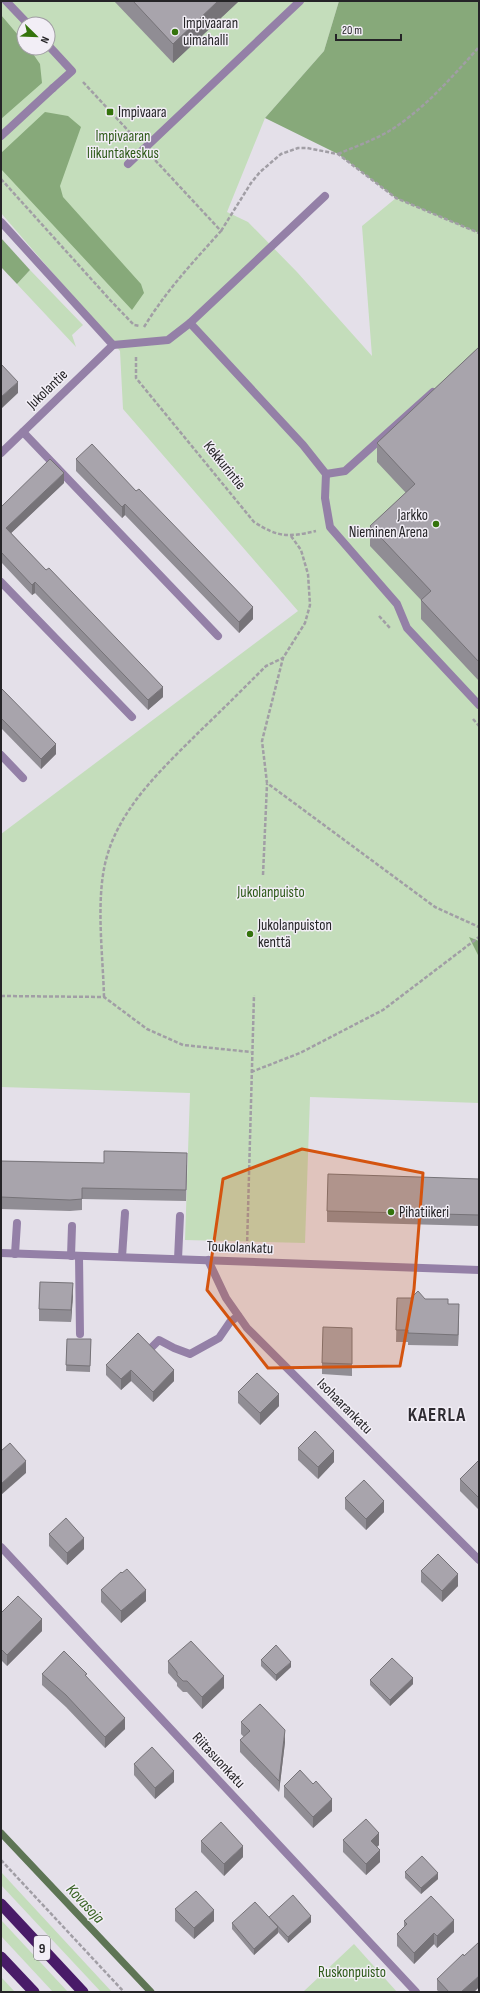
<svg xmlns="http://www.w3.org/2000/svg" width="480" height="1993" font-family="'Sofia Sans Condensed',sans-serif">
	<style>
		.green { fill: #c4ddbb; fill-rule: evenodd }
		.forest { fill: #87a97a }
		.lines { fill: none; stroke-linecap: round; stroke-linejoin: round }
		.stream { stroke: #5e7555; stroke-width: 7 }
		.path { stroke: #a19ea5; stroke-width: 2.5; stroke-dasharray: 4 2; stroke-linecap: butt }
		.service { stroke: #9480a7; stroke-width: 8 }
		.minor { stroke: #9480a7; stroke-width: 8 }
		.trunk { stroke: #491b68; stroke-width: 11 }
		.wall { fill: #908d94 }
		.shaded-wall { fill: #767378 }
		.building { fill: #a8a4ac; stroke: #767378 }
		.marked { fill: #d4540f; fill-opacity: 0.2; stroke: #d4540f; stroke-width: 3; stroke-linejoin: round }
		.poi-dot { fill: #34730c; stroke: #f2eef6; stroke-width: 1.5 }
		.labels { text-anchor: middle; stroke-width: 3; stroke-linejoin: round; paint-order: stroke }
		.shield { fill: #f2eef6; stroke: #626165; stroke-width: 1 }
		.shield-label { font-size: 14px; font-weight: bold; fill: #252427 }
		.poi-label { font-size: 15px; fill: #252427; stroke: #f2eef6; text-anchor: start }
		.park-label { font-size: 15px; fill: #2e5a19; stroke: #f2eef6 }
		.street-label { font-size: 15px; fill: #252427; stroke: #f2eef6 }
		.water-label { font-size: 16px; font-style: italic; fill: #356120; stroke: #f2eef6 }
		.district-label { font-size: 19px; font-weight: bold; letter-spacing: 1px; fill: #2e2b31; stroke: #f2eef6 }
	</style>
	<rect width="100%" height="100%" fill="#e4e0e9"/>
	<g class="green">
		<path d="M1,1h338l-15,50 -59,67 -38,94 21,10 49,50 75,84 -10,-130 34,-28 -28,-35 111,-162v1102l-169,-6 -5,146 -120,-3 5,-147 -189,-6v-253l297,-223 -175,-202 -3,-58 -119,-138zM24,24h24v24h-24z"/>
		<polygon points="30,270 83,325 72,335 76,347 17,284"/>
		<polygon points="1,1872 112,1992 101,1992 1,1885"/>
		<polygon points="1,1920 68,1992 53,1992 1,1936"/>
		<polygon points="354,1944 397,1992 303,1992"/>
		<polygon points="1,1977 15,1992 1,1992"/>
	</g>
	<g class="forest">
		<polygon points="339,1 479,1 479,233 396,198 338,154 265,118 324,51"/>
		<polygon points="1,15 24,42 24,48 29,48 40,64 42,83 1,119"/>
		<polygon points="45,112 68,116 81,127 60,186 63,197 141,284 144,293 132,310 1,169 1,153"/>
		<polygon points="1,238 30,270 17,284 1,267"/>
		<polygon points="469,937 479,941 479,957"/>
	</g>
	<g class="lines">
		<polyline class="stream" points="1,1833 151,1992"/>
		<g class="path">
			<polyline points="83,82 135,138"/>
			<path d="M338,154c19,-8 39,-15 56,-26 33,-22 59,-52 85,-81"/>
			<polyline points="1,179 111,301 134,325 140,326"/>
			<polyline points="221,231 251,183 260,172 281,154 298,148 307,148 338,154 396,198 479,233"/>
			<path d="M144,327c22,-36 49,-65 77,-96l-66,-71"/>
			<path d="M136,357v21l118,144c25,16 35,15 62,9"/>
			<polyline points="291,536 301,550 308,574 310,605 305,623 283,658 262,741 267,783 435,907 479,927"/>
			<polyline points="379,616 390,628"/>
			<polyline points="473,719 479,726"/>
			<polyline points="263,875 267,784"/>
			<polyline points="1,996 104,997 147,1029 183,1045 251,1052"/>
			<path d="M104,997c-1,-41 -8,-93 1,-133 12,-54 56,-94 94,-132 23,-22 45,-44 67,-66l17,-8"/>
			<polyline points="251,1072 300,1053 383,1010 479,937"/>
			<polyline points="247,1247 254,995"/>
			<polyline points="1,1860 124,1992"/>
		</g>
		<g class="service">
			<polyline points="1,136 53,88"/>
			<polyline points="128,164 300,1"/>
			<polyline points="190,323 303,445 326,474 325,498 330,527 397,604 407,628 479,705"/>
			<polyline points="113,345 168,340 190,323 325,196"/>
			<polyline points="23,432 218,636"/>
			<polyline points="326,474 345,471 433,392"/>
			<polyline points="1,582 132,717"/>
			<polyline points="1,755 23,778"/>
			<polyline points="15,1254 17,1223"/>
			<polyline points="71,1256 72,1226"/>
			<polyline points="79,1256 80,1334"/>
			<polyline points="122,1257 125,1213"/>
			<polyline points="178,1259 180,1216"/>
			<polyline points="150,1349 159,1340 174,1348 190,1354 219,1338 230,1322 238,1316"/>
		</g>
		<g class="minor">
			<polyline points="6,1 28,24"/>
			<polyline points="48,45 72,71 53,88"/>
			<polyline points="1,222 113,345 1,453"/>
			<polyline points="1,1253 479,1270"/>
			<polyline points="208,1260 226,1298 247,1328 479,1560"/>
			<polyline points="1,1547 416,1992"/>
		</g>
		<g class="trunk">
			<polyline points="1,1904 83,1992"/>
			<polyline points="1,1957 34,1992"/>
		</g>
	</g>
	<g class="wall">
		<polygon points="114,1 239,1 173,63"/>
		<polygon points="479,347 479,681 421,619 421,600 370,546 370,526 406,493 377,462 377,443"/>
		<polygon points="76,459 136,491 253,619 239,633 125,515 122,518 76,471"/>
		<polygon points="64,483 11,533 163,697 148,710 35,593 32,595 1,562 1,507"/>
		<polygon points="1,688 56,754 41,769 1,728"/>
		<polygon points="1,1161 104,1163 187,1165 186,1201 82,1199 82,1210 70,1211 1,1209"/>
		<polygon points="479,1179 479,1226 327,1222 327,1211"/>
		<polygon points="73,1295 71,1322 39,1321 39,1309"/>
		<polygon points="397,1298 425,1299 448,1304 459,1316 458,1346 408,1345 408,1342 396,1342"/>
		<polygon points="352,1328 352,1376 322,1374 322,1363"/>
		<polygon points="138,1333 174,1381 153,1402 131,1381 121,1390 106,1375 106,1365"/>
		<polygon points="67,1339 91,1339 90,1372 66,1371"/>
		<polygon points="238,1392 279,1406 260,1425 238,1403"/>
		<polygon points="298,1448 334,1462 318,1479 298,1460"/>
		<polygon points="479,1460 479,1510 460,1491 460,1479"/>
		<polygon points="345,1498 384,1512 366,1530 345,1509"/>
		<polygon points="49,1534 84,1549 67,1565 49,1546"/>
		<polygon points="421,1571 458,1586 442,1602 421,1582"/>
		<polygon points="101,1590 146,1601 121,1623 101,1602"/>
		<polygon points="1,1613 42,1631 7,1666 1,1660"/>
		<polygon points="261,1660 291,1667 276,1681 261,1666"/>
		<polygon points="168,1661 224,1688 202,1709 187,1692 183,1692 177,1686 177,1683 168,1673"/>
		<polygon points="42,1674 87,1677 125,1729 105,1748 66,1707 42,1685"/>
		<polygon points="370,1680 413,1684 390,1706 370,1685"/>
		<polygon points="241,1722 285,1742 279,1792 240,1752 240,1740 244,1737 241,1734"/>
		<polygon points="134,1764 174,1782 155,1799 134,1775"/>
		<polygon points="313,1784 332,1811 313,1828 284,1797 284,1786"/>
		<polygon points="343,1840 379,1845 377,1847 380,1862 366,1875 343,1852"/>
		<polygon points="201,1841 243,1857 224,1876 201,1852"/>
		<polygon points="405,1872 438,1879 421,1894 405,1878"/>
		<polygon points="175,1909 214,1921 194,1939 175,1921"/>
		<polygon points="269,1917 311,1922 288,1943 278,1932 278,1933 254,1955 232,1929 232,1923 269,1918"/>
		<polygon points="404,1921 454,1932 437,1948 434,1944 414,1964 397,1946 397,1934 404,1927"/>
		<polygon points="437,1979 479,1987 474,1992 439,1992 437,1990"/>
	</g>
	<g class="shaded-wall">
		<polygon points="218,1 239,1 173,63 173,44"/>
		<polygon points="18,382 18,393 1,409 1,397"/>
		<polygon points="64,473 64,483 6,538 6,528"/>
		<polygon points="125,504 125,515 122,518 122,507"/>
		<polygon points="35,582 35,593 32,595 32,585"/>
		<polygon points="253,607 253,619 239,633 239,622"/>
		<polygon points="163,687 163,697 148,710 148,700"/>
		<polygon points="56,744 56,754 41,769 41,759"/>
		<polygon points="73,1283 73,1295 71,1322 71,1310"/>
		<polygon points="459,1304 459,1316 458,1346 458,1335"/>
		<polygon points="131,1370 131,1381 121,1390 121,1379"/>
		<polygon points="174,1370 174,1381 153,1402 153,1392"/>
		<polygon points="279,1394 279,1406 260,1425 260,1413"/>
		<polygon points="334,1451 334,1462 318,1479 318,1467"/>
		<polygon points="26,1461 26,1473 1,1495 1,1484"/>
		<polygon points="384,1501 384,1512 366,1530 366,1519"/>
		<polygon points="84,1538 84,1549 67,1565 67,1553"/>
		<polygon points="458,1574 458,1586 442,1602 442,1591"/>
		<polygon points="146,1590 146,1601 121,1623 121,1611"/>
		<polygon points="42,1619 42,1631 7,1666 7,1655"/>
		<polygon points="291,1662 291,1667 276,1681 276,1675"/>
		<polygon points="224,1676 224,1688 202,1709 202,1697"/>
		<polygon points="413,1678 413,1684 390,1706 390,1700"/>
		<polygon points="125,1718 125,1729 105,1748 105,1737"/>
		<polygon points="285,1730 285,1742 279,1792 279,1781"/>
		<polygon points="174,1771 174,1782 155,1799 155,1788"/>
		<polygon points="332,1799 332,1811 313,1828 313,1817"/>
		<polygon points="379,1833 379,1845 371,1852 371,1841"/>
		<polygon points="243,1846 243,1857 224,1876 224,1864"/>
		<polygon points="380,1850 380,1862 366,1875 366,1864"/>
		<polygon points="438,1873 438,1879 421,1894 421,1888"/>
		<polygon points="214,1910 214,1921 194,1939 194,1928"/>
		<polygon points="311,1916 311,1922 288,1943 288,1937"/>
		<polygon points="454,1920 454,1932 437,1948 437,1936"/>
		<polygon points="278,1927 278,1933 254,1955 254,1949"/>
		<polygon points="434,1933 434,1944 414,1964 414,1953"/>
		<polygon points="479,1976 479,1987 474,1992 461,1992"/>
	</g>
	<g class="building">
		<polygon points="133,1 218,1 173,44"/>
		<polygon points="479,347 479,662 421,600 431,591 370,526 415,484 377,443"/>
		<polygon points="1,364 18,382 1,397"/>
		<polygon points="92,444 136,491 139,489 253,607 239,622 125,504 122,507 76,459"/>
		<polygon points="50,459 64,473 6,528 46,570 49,568 163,687 148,700 35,582 32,585 1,552 1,507"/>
		<polygon points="1,688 56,744 41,759 1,718"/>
		<polygon points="104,1151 187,1153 186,1190 82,1188 82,1199 70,1200 1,1197 1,1161 104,1163"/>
		<polygon points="328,1174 479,1179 479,1215 327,1211"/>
		<polygon points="40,1282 73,1283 71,1310 39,1309"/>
		<polygon points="418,1291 425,1299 448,1299 448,1304 459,1304 458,1335 408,1333 408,1330 396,1330 397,1298 411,1298"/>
		<polygon points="323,1327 352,1328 352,1364 322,1363"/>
		<polygon points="138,1333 174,1370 153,1392 131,1370 121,1379 106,1365"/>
		<polygon points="67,1339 91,1339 90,1366 66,1365"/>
		<polygon points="257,1373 279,1394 260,1413 238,1392"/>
		<polygon points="315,1431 334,1451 318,1467 298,1448"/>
		<polygon points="10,1443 26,1461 1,1484 1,1451"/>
		<polygon points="479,1460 479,1498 460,1479"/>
		<polygon points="364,1480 384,1501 366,1519 345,1498"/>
		<polygon points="66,1518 84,1538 67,1553 49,1534"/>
		<polygon points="438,1554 458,1574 442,1591 421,1571"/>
		<polygon points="127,1569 146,1590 121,1611 101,1590 121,1572 122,1573"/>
		<polygon points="18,1596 42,1619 7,1655 1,1649 1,1613"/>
		<polygon points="191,1641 224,1676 202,1697 187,1681 183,1681 177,1675 177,1672 168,1661"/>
		<polygon points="276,1645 291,1662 276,1675 261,1660"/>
		<polygon points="64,1651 87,1674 85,1675 125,1718 105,1737 66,1695 42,1674"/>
		<polygon points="392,1658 413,1678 390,1700 370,1680"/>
		<polygon points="260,1704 285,1730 279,1781 240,1740 250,1731 241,1722"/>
		<polygon points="152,1747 174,1771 155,1788 134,1764"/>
		<polygon points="300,1770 313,1784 316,1781 332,1799 313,1817 284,1786"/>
		<polygon points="366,1819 379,1833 371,1841 380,1850 366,1864 343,1840"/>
		<polygon points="221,1822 243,1846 224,1864 201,1841"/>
		<polygon points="422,1856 438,1873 421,1888 405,1872"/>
		<polygon points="196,1891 214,1910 194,1928 175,1909"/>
		<polygon points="293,1895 311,1916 288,1937 269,1917"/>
		<polygon points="431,1896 454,1920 437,1936 434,1933 414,1953 397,1934 407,1924 404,1921"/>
		<polygon points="255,1902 278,1927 254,1949 232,1923"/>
		<polygon points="479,1942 479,1976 461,1992 449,1992 437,1979 463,1954 464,1956"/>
	</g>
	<path class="marked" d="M302,1149l121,24 -9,116 -14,77 -132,2 -61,-78 16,-111z"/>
	<g class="poi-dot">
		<circle cx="175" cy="32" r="4"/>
		<rect x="106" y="108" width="8" height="8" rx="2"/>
		<circle cx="436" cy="524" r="4"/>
		<circle cx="250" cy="934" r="4"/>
		<circle cx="391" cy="1212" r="4"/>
	</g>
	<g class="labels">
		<rect class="shield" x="34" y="1936" width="16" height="24" rx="3"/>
		<g class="shield-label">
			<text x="42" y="1953">9</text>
		</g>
		<g class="poi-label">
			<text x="183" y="28">Impivaaran<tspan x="183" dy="17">uimahalli</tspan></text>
			<text x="118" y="117">Impivaara</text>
			<text x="428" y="520" text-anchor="end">Jarkko<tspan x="428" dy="17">Nieminen Arena</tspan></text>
			<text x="258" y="930">Jukolanpuiston<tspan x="258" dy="17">kenttä</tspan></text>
			<text x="399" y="1217">Pihatiikeri</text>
		</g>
		<g class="park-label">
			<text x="123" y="141">Impivaaran<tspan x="123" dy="17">liikuntakeskus</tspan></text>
			<text x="271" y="897">Jukolanpuisto</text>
			<text x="352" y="1977">Ruskonpuisto</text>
		</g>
		<g class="street-label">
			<text transform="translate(47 389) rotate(-44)" y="5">Jukolantie</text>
			<text transform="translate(225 465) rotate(51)" y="5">Kekkurintie</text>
			<text transform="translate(240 1247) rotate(2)" y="5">Toukolankatu</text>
			<text transform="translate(345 1406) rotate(45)" y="5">Isohaarankatu</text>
			<text transform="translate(219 1760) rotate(47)" y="5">Riitasuonkatu</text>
		</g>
		<g class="water-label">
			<text transform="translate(86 1903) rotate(47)" y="6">Kovasoja</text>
		</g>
		<g class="district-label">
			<text x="437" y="1421">KAERLA</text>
		</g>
	</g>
	<rect width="480" height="1993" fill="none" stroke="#252427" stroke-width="4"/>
	<g transform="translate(36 36) rotate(113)"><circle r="19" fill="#f2eef6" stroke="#a09da3"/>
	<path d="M0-3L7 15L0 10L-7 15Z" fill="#34730c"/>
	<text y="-6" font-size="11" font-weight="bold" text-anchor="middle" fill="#252427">N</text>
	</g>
	<path d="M336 34v6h65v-6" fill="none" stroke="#252427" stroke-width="2"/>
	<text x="342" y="34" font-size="12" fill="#252427" stroke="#f2eef6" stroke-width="3" paint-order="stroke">20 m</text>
</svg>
